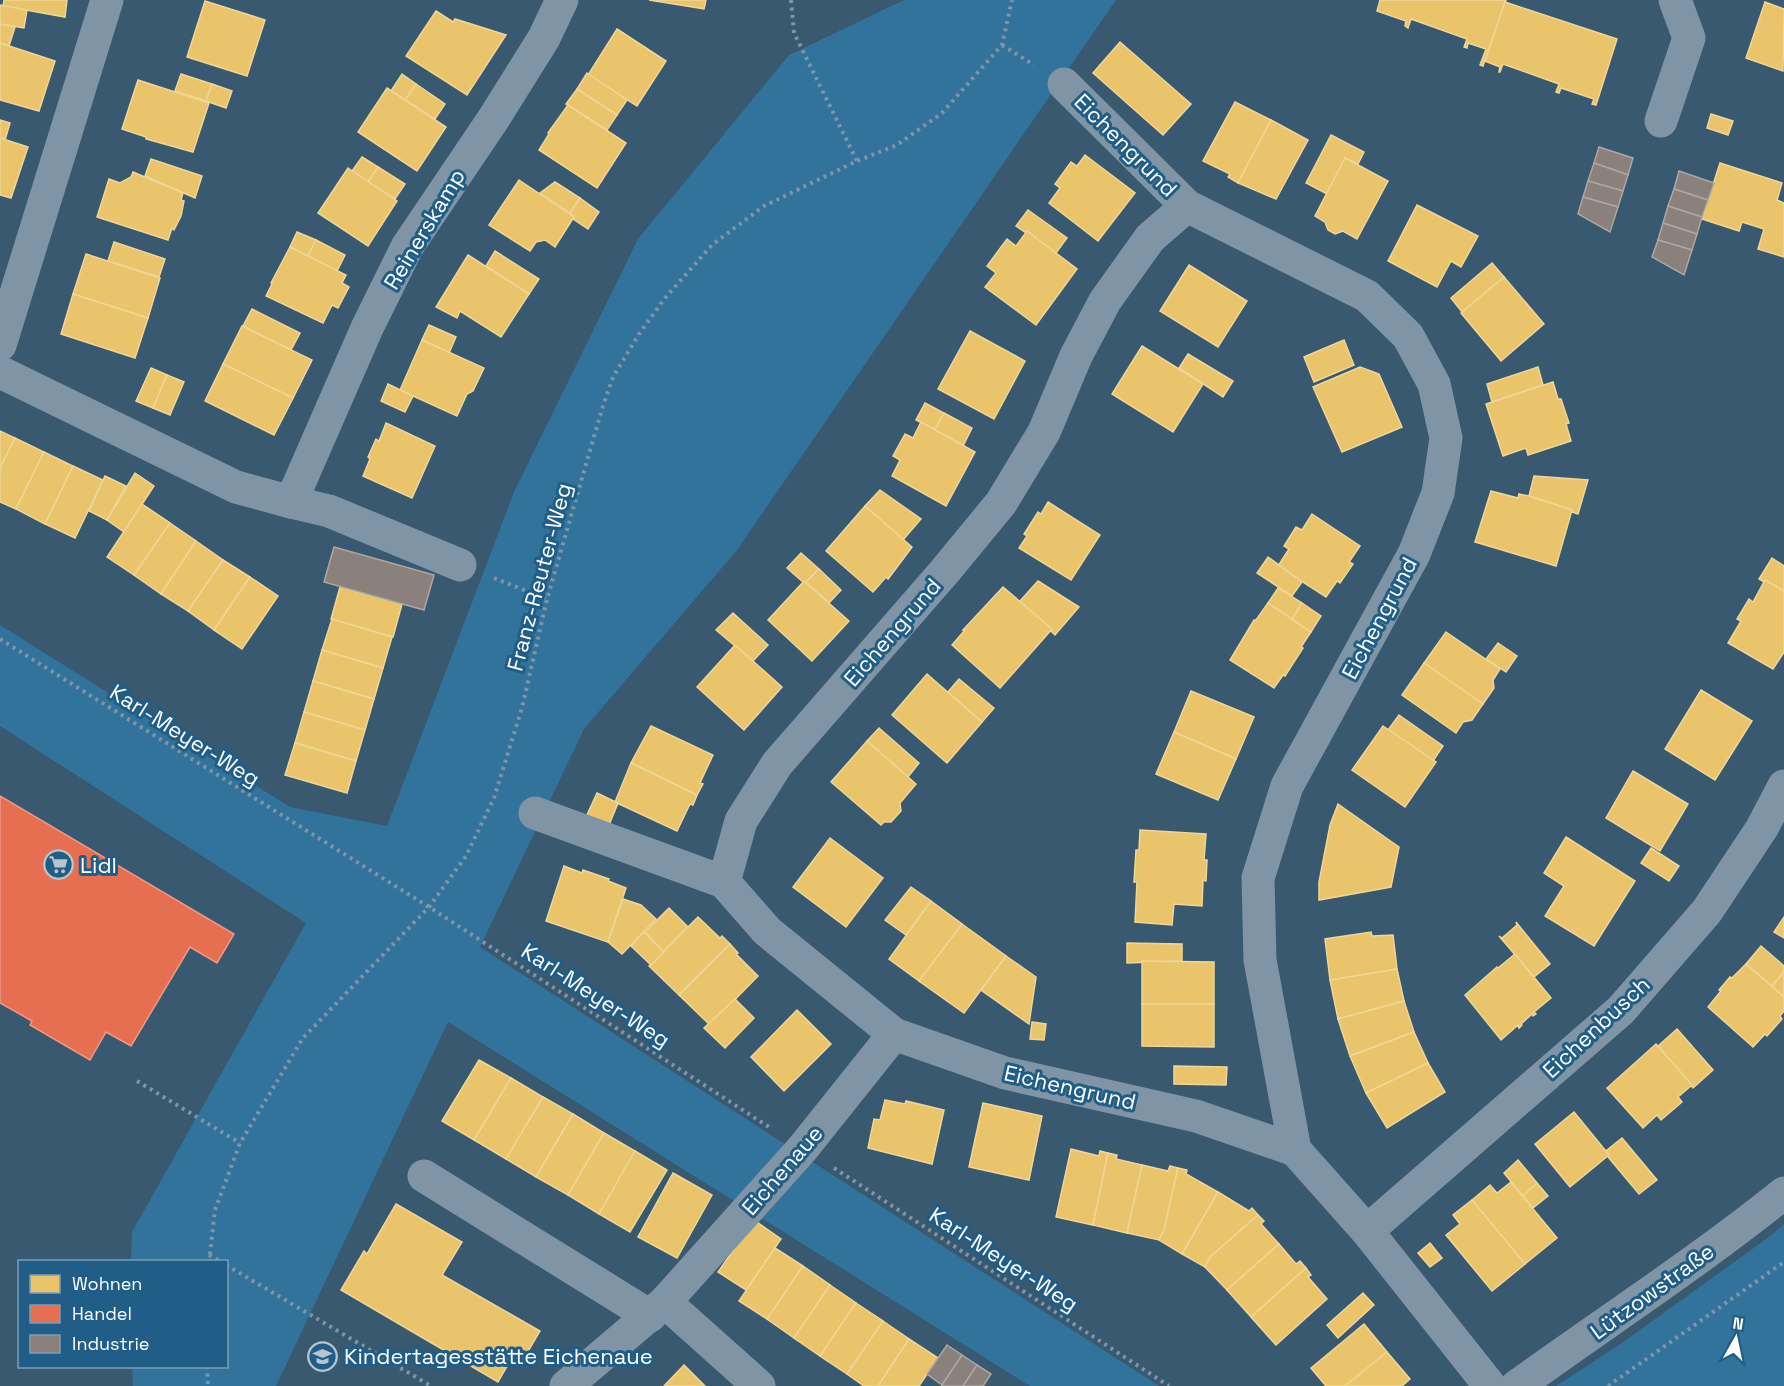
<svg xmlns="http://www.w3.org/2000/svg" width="1784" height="1386" font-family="'Space Grotesk',sans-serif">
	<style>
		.green { fill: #32739c }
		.homes { fill: #e9c46a; stroke: #f0d697; stroke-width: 1.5 }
		.shops { fill: #e76f51; stroke: #ee9a85; stroke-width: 1.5 }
		.industry { fill: #8a817c; stroke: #ada7a3; stroke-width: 1.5 }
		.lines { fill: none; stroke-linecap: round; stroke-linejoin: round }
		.path { stroke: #7f95a5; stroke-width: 4; stroke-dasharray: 3 4.5; stroke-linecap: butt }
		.minor { stroke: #7f95a5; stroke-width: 33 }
		.labels { text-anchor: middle; stroke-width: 6; stroke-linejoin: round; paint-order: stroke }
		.street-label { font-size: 22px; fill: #fff; stroke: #215e87 }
		.poi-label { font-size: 22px; fill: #fff; stroke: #215e87; text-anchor: start }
	</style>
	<rect width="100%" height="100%" fill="#385970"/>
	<g class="green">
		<polygon points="904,0 1116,0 737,550 584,729 480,947 1159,1386 1030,1386 448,1022 276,1386 133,1386 132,1367 226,1366 226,1262 131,1261 132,1232 306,923 0,726 0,625 290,807 387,826 514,492 638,239 789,55"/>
		<polygon points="1784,1224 1784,1386 1556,1386 1619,1345 1769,1237"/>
	</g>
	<g class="homes">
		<polygon points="4,0 67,0 65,17 3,6"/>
		<polygon points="649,0 706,0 704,9"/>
		<polygon points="1380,0 1506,0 1483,66 1480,65 1486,49 1468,43 1467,48 1464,47 1467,39 1411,19 1408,28 1405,26 1406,21 1377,11"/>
		<polygon points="205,1 265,20 247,76 187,57"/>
		<polygon points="1505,2 1617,39 1596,105 1592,104 1594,99 1561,88 1559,93 1556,92 1559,84 1503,64 1500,72 1499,72 1500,67 1485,61"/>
		<polygon points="1765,2 1784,9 1783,71 1746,58"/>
		<polygon points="0,5 27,10 24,28 0,24"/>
		<polygon points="436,11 453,22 455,19 506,35 467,95 406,56"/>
		<polygon points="0,24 15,27 9,46 0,43"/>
		<polygon points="617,29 666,61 637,106 588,75"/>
		<polygon points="1120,42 1191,104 1163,135 1093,73"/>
		<polygon points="0,43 55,61 39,111 0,100"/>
		<polygon points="587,73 627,100 617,115 577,89"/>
		<polygon points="181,74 212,84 206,101 175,91"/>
		<polygon points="402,74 416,84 405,100 391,91"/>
		<polygon points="138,80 209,103 193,152 146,139 146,137 122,129"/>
		<polygon points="212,84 232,91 226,108 206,101"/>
		<polygon points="416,84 445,104 435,119 405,100"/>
		<polygon points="387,88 446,127 417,171 358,132"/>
		<polygon points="577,89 617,115 607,130 566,104"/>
		<polygon points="1235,102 1271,120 1238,183 1228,177 1230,174 1203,161"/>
		<polygon points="568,105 626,143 597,188 539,150 549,134 548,133"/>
		<polygon points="1711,114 1733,121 1728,135 1707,128"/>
		<polygon points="0,120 10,123 5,140 0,138"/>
		<polygon points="1271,120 1308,140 1276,199 1238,183"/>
		<polygon points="1331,135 1364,152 1358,164 1345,158 1327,194 1306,183"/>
		<polygon points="0,138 28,147 11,198 0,195"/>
		<polygon points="1085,155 1135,193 1098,241 1049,203 1060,188 1055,184 1071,162 1077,166"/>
		<polygon points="362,157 378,167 368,182 352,171"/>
		<polygon points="1345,158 1388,181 1357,239 1343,231 1335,234 1328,230 1325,222 1315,216"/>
		<polygon points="151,159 202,176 195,198 145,176"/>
		<polygon points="1720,163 1782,183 1777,200 1784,203 1784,257 1758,249 1764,229 1742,222 1739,231 1702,219"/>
		<polygon points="378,167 405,184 395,199 368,182"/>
		<polygon points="348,168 397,201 368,246 318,213"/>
		<polygon points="133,172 183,193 181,200 184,201 181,216 174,230 172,228 168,240 97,217 109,179 120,183 131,177"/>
		<polygon points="519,180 574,217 555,247 545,240 536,242 530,251 489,225"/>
		<polygon points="555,182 580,198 570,213 540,193"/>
		<polygon points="580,198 599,212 588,229 573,219 574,217 570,213"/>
		<polygon points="1417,205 1478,236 1461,267 1451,261 1437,287 1388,261"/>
		<polygon points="1028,210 1067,238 1056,253 1016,226"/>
		<polygon points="1027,231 1077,269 1036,325 985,287 996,273 987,266 1007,239 1016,246"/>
		<polygon points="297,232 316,240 308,256 290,247"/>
		<polygon points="316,240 345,255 337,271 308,256"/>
		<polygon points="114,242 165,259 159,277 108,261"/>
		<polygon points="290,247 346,275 342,283 349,287 338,308 332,305 323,323 266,296 272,284 271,283"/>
		<polygon points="495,251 539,279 529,294 486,266"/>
		<polygon points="86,254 160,278 148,318 73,294"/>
		<polygon points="468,255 529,294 501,337 460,311 457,318 436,307"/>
		<polygon points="1492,263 1504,277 1462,312 1451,298"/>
		<polygon points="1189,265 1247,301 1218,347 1160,311"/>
		<polygon points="1504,277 1544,324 1501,361 1461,313"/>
		<polygon points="73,294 148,318 135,358 61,334"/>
		<polygon points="252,309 300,333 291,350 243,326"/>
		<polygon points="429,325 456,337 449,353 422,340"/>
		<polygon points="242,326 312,360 293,398 223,364"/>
		<polygon points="970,331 1025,361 994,419 938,389"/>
		<polygon points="422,340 484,368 473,391 467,394 457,416 400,390"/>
		<polygon points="1344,340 1354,365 1314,382 1304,357"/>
		<polygon points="1142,346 1203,384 1173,432 1112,394"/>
		<polygon points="1188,354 1233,381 1223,397 1179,368"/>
		<polygon points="223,364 293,398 274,435 205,401"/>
		<polygon points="1360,367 1379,374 1402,427 1342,452 1313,387"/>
		<polygon points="1538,367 1543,385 1492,402 1487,384"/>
		<polygon points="151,368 167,375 153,408 136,401"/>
		<polygon points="167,375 184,382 170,415 153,408"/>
		<polygon points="1553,382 1558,399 1561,399 1569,423 1566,424 1571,441 1528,455 1526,448 1503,456 1486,404"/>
		<polygon points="388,384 413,396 405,412 381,401"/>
		<polygon points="925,403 944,413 935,430 916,420"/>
		<polygon points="944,413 972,428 963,446 935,430"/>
		<polygon points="921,422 975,452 946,506 892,476 900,460 893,456 905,434 913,438"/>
		<polygon points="386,423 435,446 412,498 363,476 370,459 368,457 376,439 379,441"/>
		<polygon points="0,431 15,438 0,468"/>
		<polygon points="15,438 44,452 16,509 0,502 0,468"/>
		<polygon points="44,452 73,466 45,524 16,509"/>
		<polygon points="73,466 103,480 75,538 45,524"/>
		<polygon points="135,473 154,486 124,532 107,520"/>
		<polygon points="105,476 126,486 107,520 89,511"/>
		<polygon points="1534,476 1588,480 1578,514 1572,512 1572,510 1529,496"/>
		<polygon points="880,490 921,519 903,540 865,506"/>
		<polygon points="1491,491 1518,498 1519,494 1529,496 1572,510 1556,566 1475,542"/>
		<polygon points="1048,502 1100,535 1071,580 1019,548 1027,536 1024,534 1038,512 1041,514"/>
		<polygon points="142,504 170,523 134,575 107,557"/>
		<polygon points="865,506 912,547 888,579 886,577 873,592 826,551"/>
		<polygon points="1312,514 1360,546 1349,562 1353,564 1340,583 1337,581 1326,597 1278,566 1289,549 1284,546 1296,527 1302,530"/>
		<polygon points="170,523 196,541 161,594 134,575"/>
		<polygon points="196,541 223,560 188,611 161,594"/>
		<polygon points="801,553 819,569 806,582 803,582 787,568"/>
		<polygon points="1268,557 1302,582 1292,596 1257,573"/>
		<polygon points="1772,558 1784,566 1784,591 1765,580 1764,582 1759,579"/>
		<polygon points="223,560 250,577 214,630 188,611"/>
		<polygon points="819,569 841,590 829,603 806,582"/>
		<polygon points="250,577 278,596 242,649 214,630"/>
		<polygon points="1765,580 1784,591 1784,652 1773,669 1728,643 1741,621 1737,619 1749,599 1753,602"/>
		<polygon points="804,581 849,621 812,661 768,620"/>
		<polygon points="1038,581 1079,607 1055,635 1020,601"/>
		<polygon points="340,587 402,604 393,637 331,619"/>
		<polygon points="1003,587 1052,629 1000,688 952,645 965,630 963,630"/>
		<polygon points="1278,588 1302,603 1292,619 1268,603"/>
		<polygon points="1268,603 1311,632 1301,647 1303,648 1285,676 1283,675 1274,688 1230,660 1254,620 1256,620"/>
		<polygon points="1302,603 1321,616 1311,632 1292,619"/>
		<polygon points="733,613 768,645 753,661 716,630"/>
		<polygon points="332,619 392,637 383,668 322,650"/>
		<polygon points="1446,632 1500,669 1493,680 1494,688 1483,704 1424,663"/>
		<polygon points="1498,643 1517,656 1506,672 1486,659"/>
		<polygon points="735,645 782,687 744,730 697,687"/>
		<polygon points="322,650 383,668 374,699 313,681"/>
		<polygon points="1424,663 1483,704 1472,720 1463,722 1456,733 1402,695"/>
		<polygon points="927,674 982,722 947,763 892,715"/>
		<polygon points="959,679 994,708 982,722 948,692"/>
		<polygon points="313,681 374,699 365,730 304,712"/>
		<polygon points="1701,690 1752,721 1715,780 1665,749"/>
		<polygon points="1191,691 1254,717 1236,759 1174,732"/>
		<polygon points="304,712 365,730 356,761 295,743"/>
		<polygon points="1399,715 1443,746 1433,761 1388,730"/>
		<polygon points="651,726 713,755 700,783 703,784 697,795 631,763"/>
		<polygon points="1383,726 1436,762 1405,807 1352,770"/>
		<polygon points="879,728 919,763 908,777 867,741"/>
		<polygon points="1174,732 1236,759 1218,800 1156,774"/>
		<polygon points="867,741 916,784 900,803 901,811 891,822 884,822 881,825 831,782"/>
		<polygon points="295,743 356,761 347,793 285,775"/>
		<polygon points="631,763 697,795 693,805 690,804 677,831 615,802"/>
		<polygon points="1633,771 1688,804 1660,851 1606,818"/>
		<polygon points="597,793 618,803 609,825 586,817"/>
		<polygon points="1338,804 1399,847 1391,887 1319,900 1319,882 1330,825"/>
		<polygon points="1140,830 1206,834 1204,860 1207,860 1206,881 1203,880 1202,906 1174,904 1172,925 1135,922 1137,882 1134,882 1136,850 1139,850"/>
		<polygon points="1566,837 1635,881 1594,946 1545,916 1564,886 1544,873"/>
		<polygon points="830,838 883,878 846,927 793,887"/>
		<polygon points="1651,848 1679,866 1669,881 1641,863"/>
		<polygon points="564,866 582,873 583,870 609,879 608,881 626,888 608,942 546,921"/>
		<polygon points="911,887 931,901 906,935 885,920"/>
		<polygon points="623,899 641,905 656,919 622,954 608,942"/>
		<polygon points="931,901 962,924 919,981 889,959"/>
		<polygon points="669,908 688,927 664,952 645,932"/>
		<polygon points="698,917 720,938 722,936 730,944 679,995 649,966"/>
		<polygon points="1784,917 1784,938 1774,932"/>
		<polygon points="1516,922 1550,964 1534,977 1499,936 1502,938 1517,925"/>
		<polygon points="962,924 1006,956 964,1013 919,981"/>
		<polygon points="644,932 664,952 651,965 631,946"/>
		<polygon points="1371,932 1372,936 1393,935 1397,969 1330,980 1325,939"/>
		<polygon points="1127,943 1182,944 1182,961 1127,963"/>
		<polygon points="730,944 738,953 736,954 758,976 710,1025 679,995"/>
		<polygon points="1761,946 1784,966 1784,972 1772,986 1746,964"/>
		<polygon points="1515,954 1551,998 1534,1012 1536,1014 1533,1016 1532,1014 1521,1024 1522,1025 1519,1028 1518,1025 1501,1040 1465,995 1497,967 1498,968"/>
		<polygon points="1006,956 1036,977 1029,1024 981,990"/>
		<polygon points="1142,961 1214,962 1214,1004 1142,1004"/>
		<polygon points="1746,964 1784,997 1784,1011 1780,1016 1782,1019 1767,1036 1765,1034 1753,1047 1708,1007 1721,991 1719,990 1730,977 1732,978"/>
		<polygon points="1397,969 1404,1001 1338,1019 1330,980"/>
		<polygon points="1784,972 1784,997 1772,986"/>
		<polygon points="735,999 754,1018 725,1048 704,1028"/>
		<polygon points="1404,1001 1414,1032 1350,1056 1338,1019"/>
		<polygon points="1142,1004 1214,1004 1214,1047 1142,1046"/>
		<polygon points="797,1010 831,1044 784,1091 751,1057"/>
		<polygon points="1032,1022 1046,1024 1044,1040 1030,1039"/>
		<polygon points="1677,1029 1713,1070 1693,1088 1658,1046"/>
		<polygon points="1414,1032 1428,1063 1366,1093 1350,1056"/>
		<polygon points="1656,1044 1692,1085 1678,1097 1682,1102 1661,1120 1657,1115 1643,1128 1607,1088"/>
		<polygon points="479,1060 511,1078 474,1140 442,1121"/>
		<polygon points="1428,1063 1445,1092 1387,1128 1366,1093"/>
		<polygon points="1174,1066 1227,1067 1226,1085 1174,1084"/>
		<polygon points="511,1078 543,1097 506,1159 474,1140"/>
		<polygon points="543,1097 573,1114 536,1177 506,1159"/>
		<polygon points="885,1100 905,1104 906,1101 944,1110 932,1164 868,1148 874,1119 880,1120"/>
		<polygon points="983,1103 1042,1116 1029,1180 969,1167"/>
		<polygon points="1574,1112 1609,1155 1570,1187 1535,1144"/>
		<polygon points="573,1114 604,1133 568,1195 536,1177"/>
		<polygon points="604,1133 635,1151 599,1214 568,1195"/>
		<polygon points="1622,1138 1657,1180 1639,1194 1608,1157 1609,1155 1606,1151"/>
		<polygon points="1071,1149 1099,1156 1100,1151 1108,1153 1093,1225 1056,1217"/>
		<polygon points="635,1151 667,1170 630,1232 599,1214"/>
		<polygon points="1108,1153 1117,1155 1116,1159 1142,1165 1127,1233 1093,1225"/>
		<polygon points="1518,1160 1537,1183 1523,1196 1504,1173"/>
		<polygon points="1142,1165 1168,1171 1170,1166 1178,1168 1164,1230 1159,1240 1127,1233"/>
		<polygon points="1178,1168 1187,1170 1186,1174 1218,1192 1182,1254 1159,1240 1164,1230"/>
		<polygon points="673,1173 712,1195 677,1258 638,1237"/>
		<polygon points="1511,1182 1557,1238 1525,1264 1472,1200 1490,1185 1497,1193"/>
		<polygon points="1537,1183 1548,1196 1533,1208 1523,1196"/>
		<polygon points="1218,1192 1249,1211 1252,1208 1258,1215 1210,1257 1205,1267 1182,1254"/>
		<polygon points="1472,1200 1525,1264 1492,1291 1446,1235 1460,1224 1453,1215"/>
		<polygon points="396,1204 462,1242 442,1275 540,1331 523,1360 514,1354 498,1382 341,1290 364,1251 367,1254"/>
		<polygon points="1258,1215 1264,1221 1261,1224 1279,1244 1227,1290 1205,1267 1210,1257"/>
		<polygon points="754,1220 781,1239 746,1290 718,1272"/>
		<polygon points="1430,1243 1442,1258 1430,1267 1418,1253"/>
		<polygon points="1279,1244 1296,1264 1300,1261 1306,1268 1251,1317 1227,1290"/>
		<polygon points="775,1248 803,1266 767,1319 739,1301"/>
		<polygon points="803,1266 830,1285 794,1338 767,1319"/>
		<polygon points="1306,1268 1311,1275 1308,1277 1327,1299 1276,1345 1251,1317"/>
		<polygon points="830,1285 856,1303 820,1356 794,1338"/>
		<polygon points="1363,1293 1374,1305 1338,1338 1327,1325"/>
		<polygon points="856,1303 883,1321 847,1374 820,1356"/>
		<polygon points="883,1321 909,1339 878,1386 864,1386 847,1374"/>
		<polygon points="1364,1324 1387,1352 1345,1386 1326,1386 1311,1368"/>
		<polygon points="909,1339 938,1358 919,1386 878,1386"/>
		<polygon points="1387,1352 1410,1379 1402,1386 1345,1386"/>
		<polygon points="684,1365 705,1386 664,1386"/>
	</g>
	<polygon class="shops" points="0,796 234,934 217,963 190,947 131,1046 106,1032 90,1060 30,1025 32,1021 0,1003"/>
	<g class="industry">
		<polygon points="1599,147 1633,158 1628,175 1594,163"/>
		<polygon points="1594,163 1628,175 1623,191 1588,181"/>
		<polygon points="1679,171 1714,183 1708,200 1674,189"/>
		<polygon points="1588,181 1623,191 1618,207 1583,197"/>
		<polygon points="1674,189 1708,200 1702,217 1668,206"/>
		<polygon points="1583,197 1618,207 1610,232 1578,214"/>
		<polygon points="1668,206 1702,217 1697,234 1663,223"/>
		<polygon points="1663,223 1697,234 1692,250 1658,240"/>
		<polygon points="1658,240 1692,250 1684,275 1652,257"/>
		<polygon points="334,547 434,575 424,610 324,582"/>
		<polygon points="947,1345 962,1355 942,1385 927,1374"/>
		<polygon points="962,1355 977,1365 963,1386 944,1386 942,1385"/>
		<polygon points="977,1365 991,1374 983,1386 963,1386"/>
	</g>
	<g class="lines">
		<g class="path">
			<polyline points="791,0 794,33 857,161"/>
			<polyline points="1002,45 1034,65"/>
			<polyline points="494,578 547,599"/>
			<polyline points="0,639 429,907 772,1129"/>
			<polyline points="137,1081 240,1143"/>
			<polyline points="834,1168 1169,1386"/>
			<polyline points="209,1255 221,1262"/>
			<polyline points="209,1262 215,1210 240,1143 303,1038 429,907 466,856 494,798 522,708 547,599 602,409 613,377 639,334 665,298 712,245 764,206 857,161 897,145 942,113 1002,45 1012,0"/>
			<polyline points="226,1265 431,1386"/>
			<polyline points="207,1366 208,1386"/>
			<polyline points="1608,1386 1784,1262"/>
		</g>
		<g class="minor">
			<polyline points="1064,84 1187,206 1367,296 1408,336 1434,384 1446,438 1438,493 1414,554 1287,786 1258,878 1260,960 1295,1150 1367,1231 1490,1386"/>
			<polyline points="1661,121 1689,38 1675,0"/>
			<polyline points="1187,206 1150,238 1105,301 1076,356 1044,432 1001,503 945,571 777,764 741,821 724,882 767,931 894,1034 1005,1073 1196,1116 1295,1150"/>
			<polyline points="0,345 107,0"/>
			<polyline points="0,372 236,487 291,502 367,328 407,247 494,118 544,38 562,0"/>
			<polyline points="291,502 329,511 460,565"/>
			<polyline points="535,813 724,882"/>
			<polyline points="424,1176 650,1316"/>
			<polyline points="1367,1231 1621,1010 1707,911 1762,828 1784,786"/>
			<polyline points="665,1302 759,1386"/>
			<polyline points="566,1386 665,1302 803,1148 894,1034"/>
			<path d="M1517,1386c89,-64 181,-124 267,-193"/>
		</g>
	</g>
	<defs>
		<symbol id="supermarket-ring" viewBox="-11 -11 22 22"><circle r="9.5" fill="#215e87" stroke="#b9c5cd" stroke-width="1.5"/><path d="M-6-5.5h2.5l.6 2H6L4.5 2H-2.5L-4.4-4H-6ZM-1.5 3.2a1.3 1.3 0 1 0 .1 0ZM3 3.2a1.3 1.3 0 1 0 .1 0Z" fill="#b9c5cd"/></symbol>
		<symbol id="school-ring" viewBox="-11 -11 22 22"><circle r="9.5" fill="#215e87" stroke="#b9c5cd" stroke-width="1.5"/><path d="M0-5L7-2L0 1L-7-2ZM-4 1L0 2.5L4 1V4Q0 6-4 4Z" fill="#b9c5cd"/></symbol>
	</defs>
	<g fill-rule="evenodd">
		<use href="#supermarket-ring" x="42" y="848" width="33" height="33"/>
		<use href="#school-ring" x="306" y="1340" width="33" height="33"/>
	</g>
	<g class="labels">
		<g class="street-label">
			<text transform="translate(1126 145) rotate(45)" y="8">Eichengrund</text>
			<text transform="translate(424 229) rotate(-59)" y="8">Reinerskamp</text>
			<text transform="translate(539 577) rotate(-75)" y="8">Franz-Reuter-Weg</text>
			<text transform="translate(1379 618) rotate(-62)" y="8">Eichengrund</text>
			<text transform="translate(892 632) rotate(-49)" y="8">Eichengrund</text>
			<text transform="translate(185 735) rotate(32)" y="8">Karl-Meyer-Weg</text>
			<text transform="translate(596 995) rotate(33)" y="8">Karl-Meyer-Weg</text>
			<text transform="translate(1596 1027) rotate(-43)" y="8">Eichenbusch</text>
			<text transform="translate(1070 1087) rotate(13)" y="8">Eichengrund</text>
			<text transform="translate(782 1170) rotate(-49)" y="8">Eichenaue</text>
			<text transform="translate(1004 1259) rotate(33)" y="8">Karl-Meyer-Weg</text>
			<text transform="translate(1652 1291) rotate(-36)" y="8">Lützowstraße</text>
		</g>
		<g class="poi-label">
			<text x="80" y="873">Lidl</text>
			<text x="344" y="1364">Kindertagesstätte Eichenaue</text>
		</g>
	</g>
	<rect x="18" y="1260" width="210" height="108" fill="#215e87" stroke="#7a9eb7" stroke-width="1.5"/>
	<rect x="30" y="1275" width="30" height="18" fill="#e9c46a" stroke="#7a9eb7" stroke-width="1.5"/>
	<text x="72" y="1290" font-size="18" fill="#ffffff">Wohnen</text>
	<rect x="30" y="1305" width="30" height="18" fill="#e76f51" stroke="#7a9eb7" stroke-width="1.5"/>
	<text x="72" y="1320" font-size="18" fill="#ffffff">Handel</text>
	<rect x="30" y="1335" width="30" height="18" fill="#8a817c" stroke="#7a9eb7" stroke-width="1.5"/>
	<text x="72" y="1350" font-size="18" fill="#ffffff">Industrie</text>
	<g transform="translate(1736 1338) rotate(9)" stroke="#215e87" stroke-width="4.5" paint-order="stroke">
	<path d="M0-4.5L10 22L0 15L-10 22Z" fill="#ffffff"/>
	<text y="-9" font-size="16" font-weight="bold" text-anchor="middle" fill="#ffffff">N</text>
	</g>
</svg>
